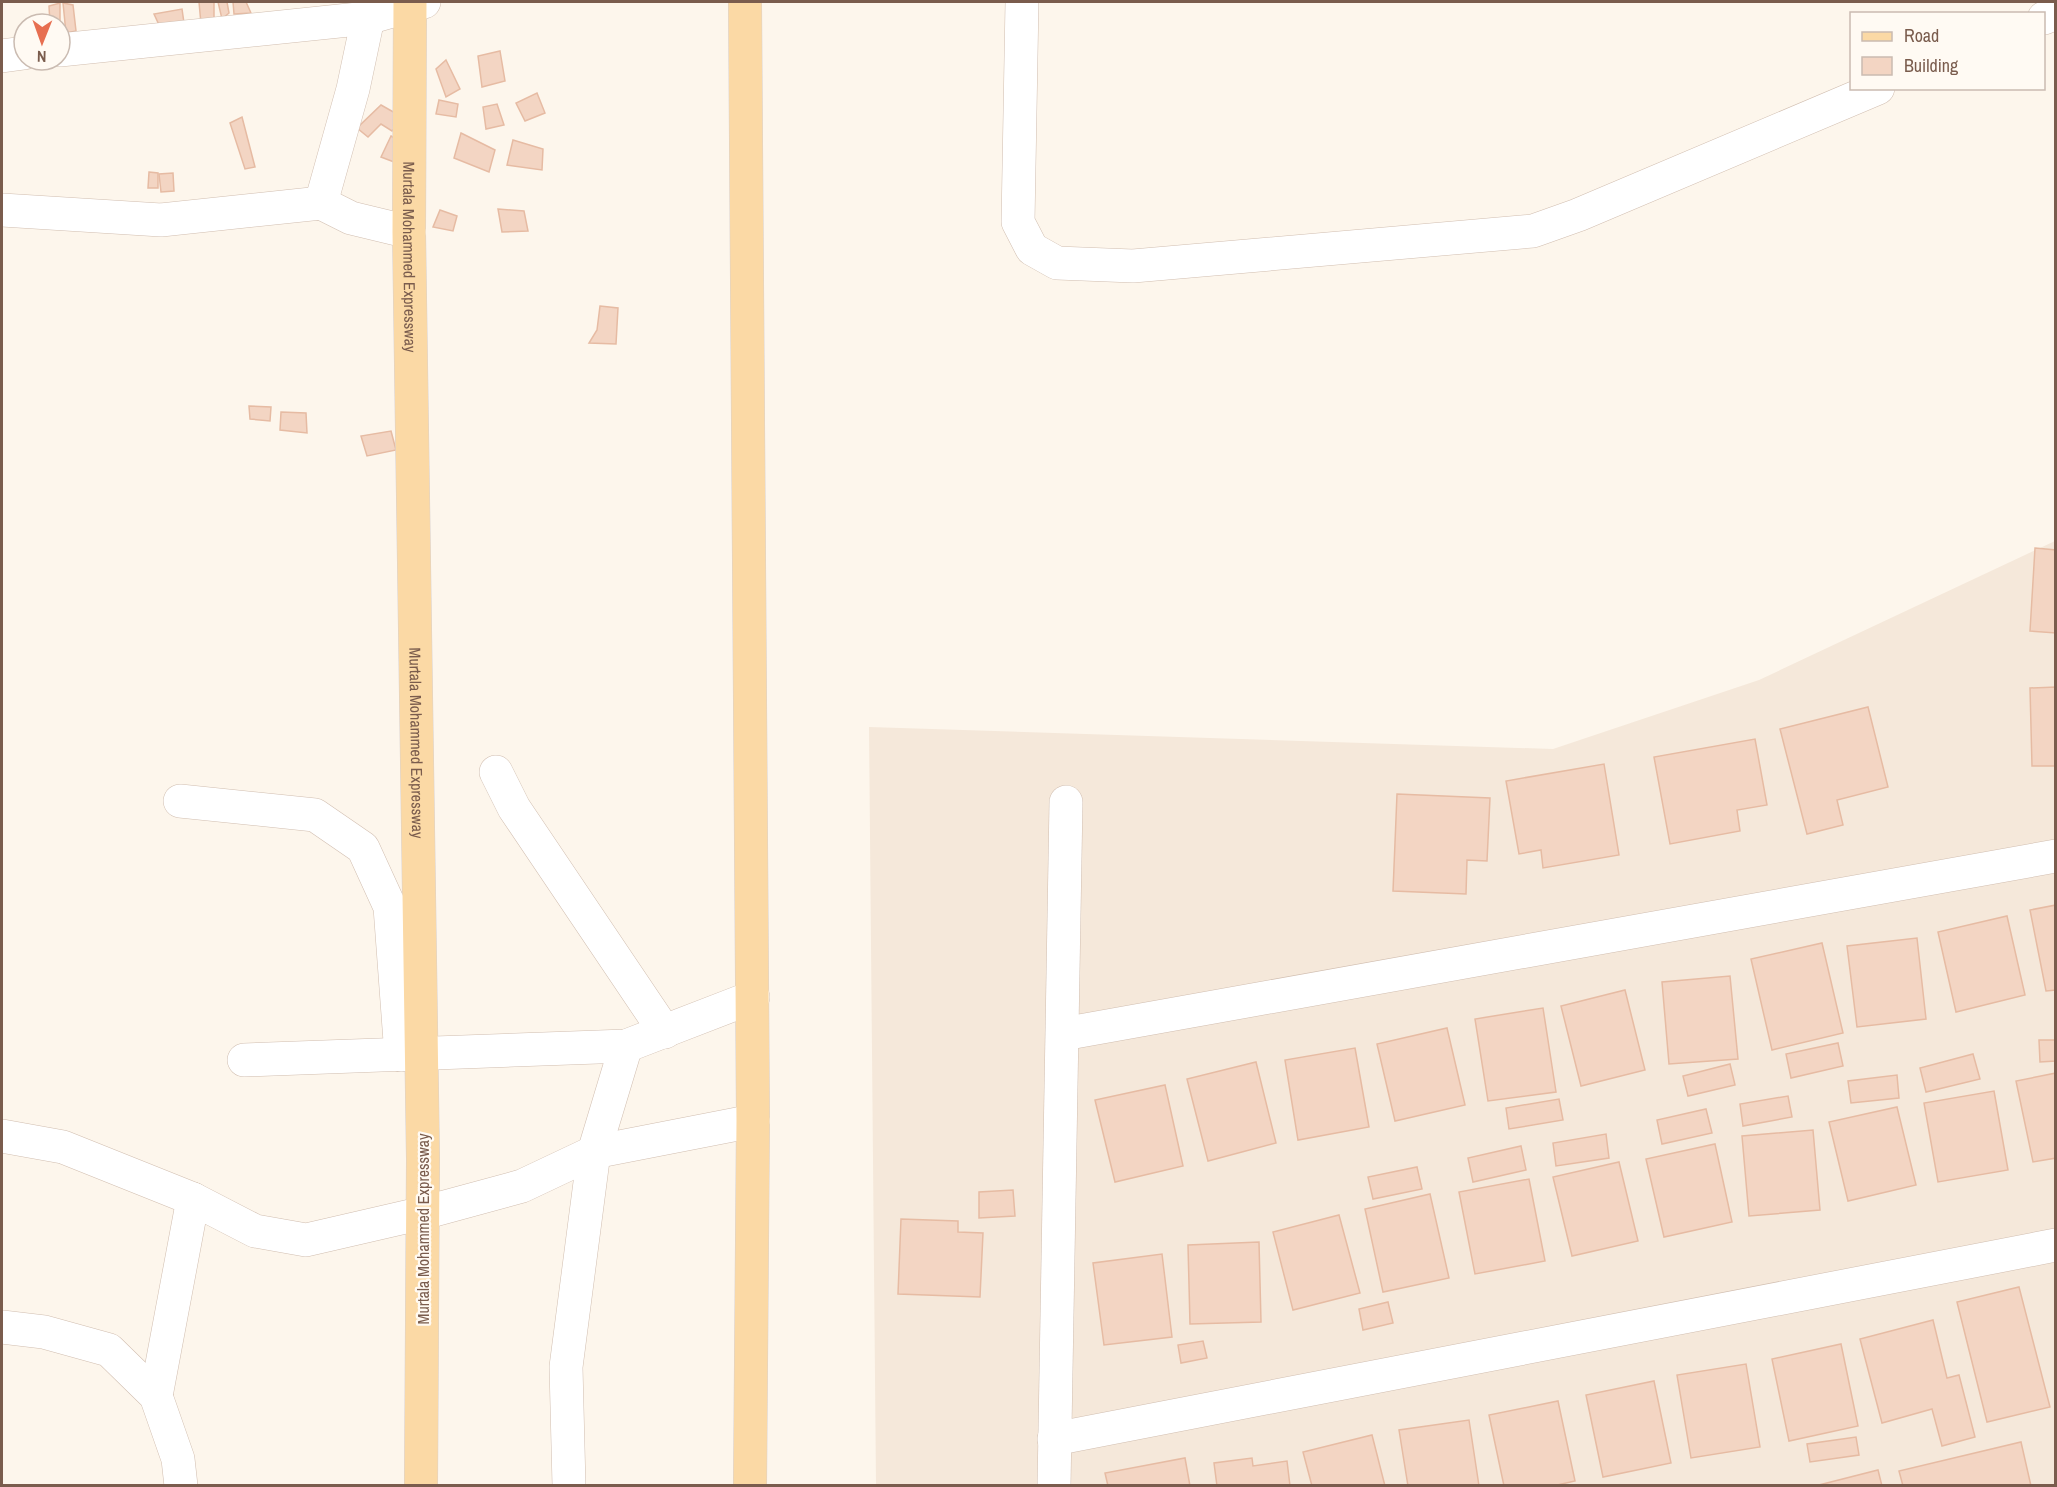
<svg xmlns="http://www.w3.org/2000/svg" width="2057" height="1487" font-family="'Archivo Narrow',sans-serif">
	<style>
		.residential { fill: #f5e8da }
		.building { fill: #f3d5c3; stroke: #e6bba3; stroke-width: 1.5 }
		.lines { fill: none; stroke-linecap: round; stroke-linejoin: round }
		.minor-casing { stroke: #d1beb0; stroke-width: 34 }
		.major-casing { stroke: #dad1cd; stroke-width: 34 }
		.minor { stroke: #fff; stroke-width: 33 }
		.major { stroke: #fbd9a5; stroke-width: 33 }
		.labels { text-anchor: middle; stroke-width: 4.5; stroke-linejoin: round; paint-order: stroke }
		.street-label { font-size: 16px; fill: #7a5c4d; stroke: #fffaf3 }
	</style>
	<rect width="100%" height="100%" fill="#fdf6ec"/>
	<polygon class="residential" points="2055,541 2055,1485 876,1485 869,727 1553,749 1759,680"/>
	<g class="building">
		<polygon points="199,2 214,2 214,23 201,24"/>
		<polygon points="218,2 227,2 229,13 222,19"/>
		<polygon points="233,2 246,2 251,13 234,14"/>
		<polygon points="60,3 60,24 50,24 49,6"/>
		<polygon points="63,3 73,5 76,31 66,33"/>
		<polygon points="182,9 184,23 160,27 154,14"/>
		<polygon points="500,51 505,81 482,87 478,56"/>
		<polygon points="446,60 460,89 446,97 436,69"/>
		<polygon points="537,93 545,113 525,121 516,103"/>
		<polygon points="439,100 458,104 456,117 436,114"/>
		<polygon points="497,104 504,125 486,129 483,107"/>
		<polygon points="381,105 404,118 392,131 381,124 368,137 357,128"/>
		<polygon points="242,117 255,167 245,169 230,123"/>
		<polygon points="461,133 495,150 489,172 454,158"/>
		<polygon points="391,136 407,146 407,167 381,157"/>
		<polygon points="513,140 543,149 542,170 507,165"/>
		<polygon points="149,172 158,173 158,188 148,188"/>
		<polygon points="173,173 174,191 161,192 159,174"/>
		<polygon points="498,209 524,211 528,231 502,232"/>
		<polygon points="440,210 457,216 453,231 433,227"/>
		<polygon points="600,306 618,308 616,344 589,343 597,330"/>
		<polygon points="249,406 271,407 270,421 250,419"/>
		<polygon points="281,412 306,413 307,433 280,430"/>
		<polygon points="391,431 396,450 367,456 361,436"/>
		<polygon points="2035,548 2056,550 2056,633 2030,631"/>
		<polygon points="2056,687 2056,766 2032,766 2030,688"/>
		<polygon points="1868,707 1888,787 1837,800 1843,825 1807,834 1780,729"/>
		<polygon points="1755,739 1767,805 1737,810 1740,831 1670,844 1654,757"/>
		<polygon points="1604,764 1619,855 1543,868 1541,850 1519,854 1506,781"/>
		<polygon points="1397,794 1490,798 1487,861 1467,860 1466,894 1393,891"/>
		<polygon points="2056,905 2056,990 2046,991 2030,910"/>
		<polygon points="2007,916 2025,995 1956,1012 1938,932"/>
		<polygon points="1917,938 1926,1019 1857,1027 1847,946"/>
		<polygon points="1822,943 1843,1033 1772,1050 1751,959"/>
		<polygon points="1730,976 1738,1059 1669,1064 1662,982"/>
		<polygon points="1625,990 1645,1070 1581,1086 1561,1006"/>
		<polygon points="1543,1008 1556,1092 1488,1101 1475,1019"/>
		<polygon points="1447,1028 1465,1105 1395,1121 1377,1044"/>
		<polygon points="2039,1040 2056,1040 2056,1061 2040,1062"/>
		<polygon points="1838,1043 1843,1066 1791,1078 1786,1054"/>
		<polygon points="1355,1048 1369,1127 1298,1140 1285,1060"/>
		<polygon points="1973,1054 1980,1079 1926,1092 1920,1068"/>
		<polygon points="1256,1062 1276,1143 1208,1161 1187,1079"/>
		<polygon points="1730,1064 1735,1085 1688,1096 1683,1076"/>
		<polygon points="2056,1073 2056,1158 2033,1162 2016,1081"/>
		<polygon points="1897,1075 1899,1098 1851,1103 1848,1081"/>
		<polygon points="1165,1085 1183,1166 1115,1182 1095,1100"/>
		<polygon points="1994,1091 2008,1170 1938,1182 1924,1103"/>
		<polygon points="1788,1096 1792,1117 1743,1126 1740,1104"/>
		<polygon points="1559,1099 1563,1120 1509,1129 1506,1108"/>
		<polygon points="1897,1107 1916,1185 1848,1201 1829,1122"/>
		<polygon points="1706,1109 1712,1133 1662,1144 1657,1120"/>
		<polygon points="1813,1130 1820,1210 1749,1216 1742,1136"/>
		<polygon points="1606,1134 1609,1158 1556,1166 1553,1143"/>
		<polygon points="1715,1144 1732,1222 1664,1237 1646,1159"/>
		<polygon points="1521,1146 1526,1170 1473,1182 1468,1158"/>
		<polygon points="1619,1162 1638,1241 1572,1256 1553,1177"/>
		<polygon points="1417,1167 1422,1189 1373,1199 1368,1177"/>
		<polygon points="1529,1179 1545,1261 1475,1274 1459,1192"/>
		<polygon points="1013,1190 1015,1216 979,1218 979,1192"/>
		<polygon points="1430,1194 1449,1278 1383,1292 1365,1209"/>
		<polygon points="1339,1215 1360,1293 1293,1310 1273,1232"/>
		<polygon points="901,1219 958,1221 958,1232 983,1233 980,1297 898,1294"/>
		<polygon points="1259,1242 1261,1322 1190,1324 1188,1245"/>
		<polygon points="1162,1254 1172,1337 1104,1345 1093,1263"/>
		<polygon points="2019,1287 2050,1407 1987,1422 1957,1302"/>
		<polygon points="1388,1302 1393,1323 1363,1330 1359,1309"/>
		<polygon points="1933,1320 1947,1378 1959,1375 1975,1437 1942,1446 1932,1409 1882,1423 1860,1339"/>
		<polygon points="1203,1341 1207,1358 1181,1363 1178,1345"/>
		<polygon points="1841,1344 1858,1426 1789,1441 1772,1359"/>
		<polygon points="1746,1364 1760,1447 1691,1458 1677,1375"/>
		<polygon points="1654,1381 1671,1463 1603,1477 1586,1395"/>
		<polygon points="1558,1401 1575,1481 1553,1486 1504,1486 1489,1415"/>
		<polygon points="1469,1420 1479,1486 1408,1486 1399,1430"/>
		<polygon points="1372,1435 1385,1486 1312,1486 1303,1452"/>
		<polygon points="1856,1437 1859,1455 1810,1462 1807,1444"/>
		<polygon points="2021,1442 2031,1486 1903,1486 1899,1471"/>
		<polygon points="1185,1458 1190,1486 1108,1486 1105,1473"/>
		<polygon points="1252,1458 1253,1466 1287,1461 1290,1486 1217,1486 1214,1463"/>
		<polygon points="1878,1470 1882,1486 1815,1486"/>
	</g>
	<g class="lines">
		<defs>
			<g id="minor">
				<polyline points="1022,2 1018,222 1032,249 1057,263 1133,266 1533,231 1578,215 1878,88"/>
				<polyline points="2044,18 2056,13"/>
				<polyline points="60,50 368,18 424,2"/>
				<polyline points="2,56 24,53"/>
				<polyline points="321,203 353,89 368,18"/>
				<polyline points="2,210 161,220 321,203 351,218 409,232"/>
				<polyline points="496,772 514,808 665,1032"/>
				<polyline points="180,801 315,815 363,848 390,907 401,1055"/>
				<polyline points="1063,1034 2056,856"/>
				<polyline points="244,1060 626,1046 753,997"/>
				<polyline points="2,1136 63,1147 193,1199 255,1231 306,1240 423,1213 522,1186 594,1152 753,1121"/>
				<polyline points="2,1327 44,1332 109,1350 156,1396 178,1459 181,1486"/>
				<polyline points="156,1396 193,1199"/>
				<polyline points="1054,1439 2056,1245"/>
				<polyline points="569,1486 566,1367 594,1152 626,1046"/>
				<polyline points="1054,1486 1066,802"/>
			</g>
			<g id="major">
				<path id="s1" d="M410,2l-1,230 14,927 -2,327"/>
				<polyline points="745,2 753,1121 750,1486"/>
			</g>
		</defs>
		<use href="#minor" class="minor-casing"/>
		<use href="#major" class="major-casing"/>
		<use href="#minor" class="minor"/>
		<use href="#major" class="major"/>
	</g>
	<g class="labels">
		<g class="street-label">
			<text dy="6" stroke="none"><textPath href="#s1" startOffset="255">Murtala Mohammed Expressway</textPath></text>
			<text dy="6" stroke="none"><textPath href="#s1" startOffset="741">Murtala Mohammed Expressway</textPath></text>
			<text transform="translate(423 1229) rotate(-90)" y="6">Murtala Mohammed Expressway</text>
		</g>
	</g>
	<rect width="2057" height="1487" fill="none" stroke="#7a5c4d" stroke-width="6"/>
	<rect x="1850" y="12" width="195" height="78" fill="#fffaf3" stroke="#cabbb1" stroke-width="1.5"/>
	<rect x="1862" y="32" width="30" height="9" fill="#fbd9a5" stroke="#cabbb1" stroke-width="1.5"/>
	<text x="1904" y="42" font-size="18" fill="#7a5c4d">Road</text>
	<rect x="1862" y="57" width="30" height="18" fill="#f3d5c3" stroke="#cabbb1" stroke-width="1.5"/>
	<text x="1904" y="72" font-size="18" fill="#7a5c4d">Building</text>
	<g transform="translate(42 42) rotate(181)"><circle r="28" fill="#fffaf3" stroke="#cabbb1" stroke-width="1.5"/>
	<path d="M0-4.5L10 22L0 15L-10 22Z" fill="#e76f51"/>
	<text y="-9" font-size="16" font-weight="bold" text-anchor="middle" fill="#7a5c4d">N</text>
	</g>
</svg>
